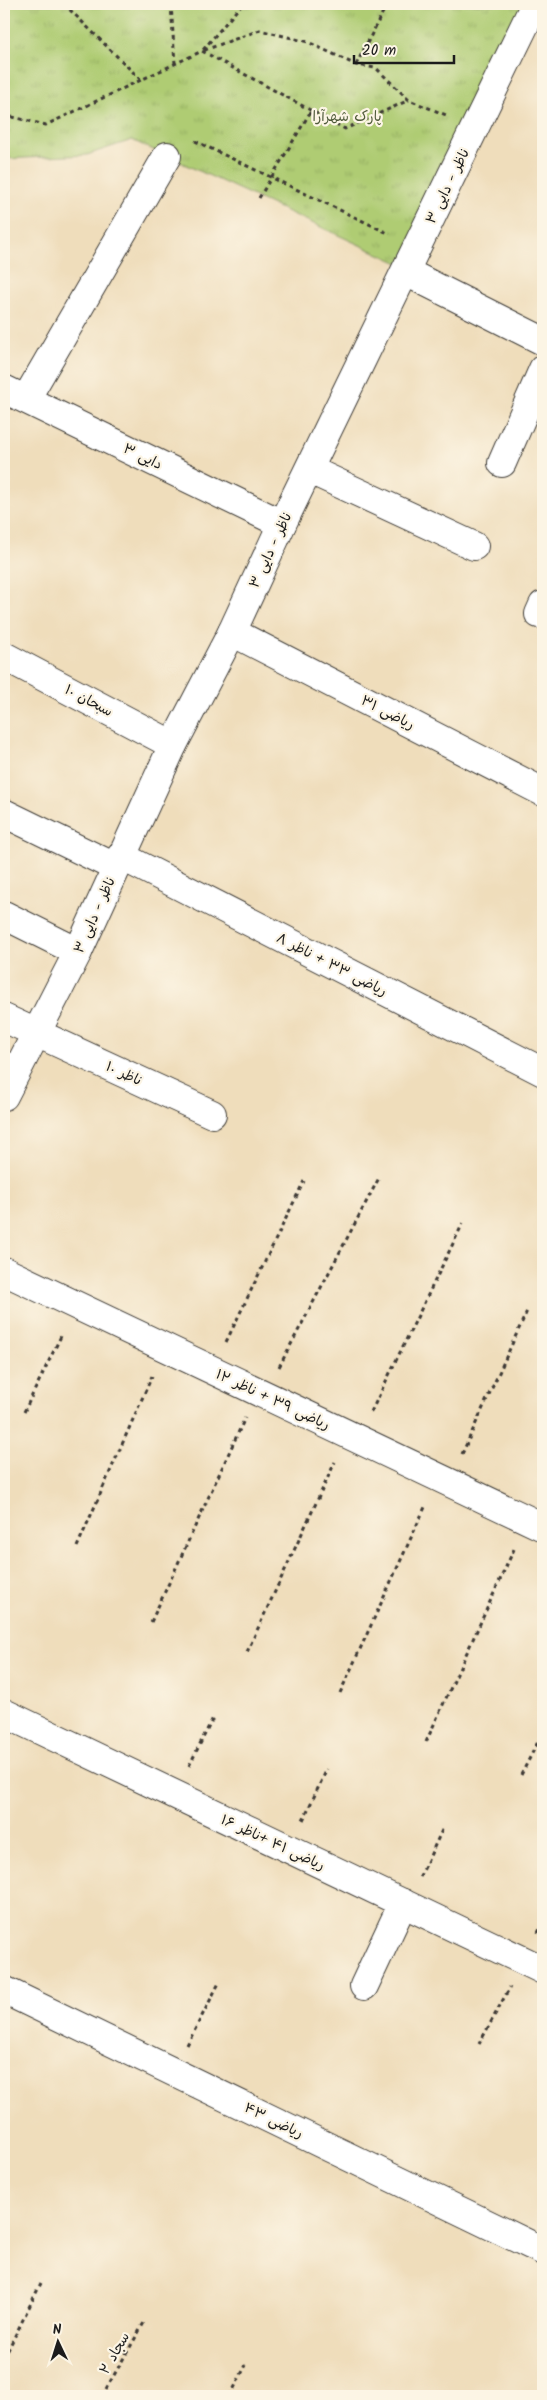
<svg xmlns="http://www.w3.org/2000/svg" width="547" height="2400" font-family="Kalam,'Playpen Sans Arabic',sans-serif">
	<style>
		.grass { fill: url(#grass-tufts); stroke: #667448 }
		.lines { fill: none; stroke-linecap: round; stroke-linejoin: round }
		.minor-casing { stroke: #3c3934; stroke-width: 30 }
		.path { stroke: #3c3934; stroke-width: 3; stroke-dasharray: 4 4; stroke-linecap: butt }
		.minor { stroke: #fff; stroke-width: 28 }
		.labels { text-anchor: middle; stroke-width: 4.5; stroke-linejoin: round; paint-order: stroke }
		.park-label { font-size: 14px; fill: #4f5a3a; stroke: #fcf5e5 }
		.street-label { font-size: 14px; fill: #1c1c1c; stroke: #fcf5e5 }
	</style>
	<defs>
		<pattern id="grass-tufts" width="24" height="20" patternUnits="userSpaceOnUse" patternTransform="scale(1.25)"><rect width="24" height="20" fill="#afcc73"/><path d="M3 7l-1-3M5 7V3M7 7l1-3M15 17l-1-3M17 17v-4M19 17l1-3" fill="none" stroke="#96af63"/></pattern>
	</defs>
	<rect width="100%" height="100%" fill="#fcf5e5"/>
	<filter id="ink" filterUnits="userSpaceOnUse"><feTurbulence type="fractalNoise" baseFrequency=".02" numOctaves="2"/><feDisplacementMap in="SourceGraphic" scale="10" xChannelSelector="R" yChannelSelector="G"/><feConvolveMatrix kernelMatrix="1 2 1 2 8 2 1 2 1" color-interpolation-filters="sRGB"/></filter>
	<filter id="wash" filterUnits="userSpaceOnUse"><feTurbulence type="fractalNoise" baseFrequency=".0096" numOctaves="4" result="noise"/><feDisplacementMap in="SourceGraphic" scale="20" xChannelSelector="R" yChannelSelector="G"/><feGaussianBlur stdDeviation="1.12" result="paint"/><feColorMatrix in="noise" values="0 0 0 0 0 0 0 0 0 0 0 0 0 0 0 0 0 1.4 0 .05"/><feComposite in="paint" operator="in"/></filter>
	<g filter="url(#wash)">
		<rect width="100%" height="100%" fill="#efddbb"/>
		<polygon class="grass" points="4,4 523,4 401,264 132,140 87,155 4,159"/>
	</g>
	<g filter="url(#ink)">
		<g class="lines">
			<defs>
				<g id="minor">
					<polyline points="406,272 543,341"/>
					<polyline points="4,389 282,524"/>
					<polyline points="26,399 167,156"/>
					<polyline points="502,463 543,369"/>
					<polyline points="310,470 474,546"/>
					<polyline points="539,614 543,605"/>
					<polyline points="232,632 543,792"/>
					<polyline points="4,656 173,745"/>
					<polyline points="4,813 115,867"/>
					<polyline points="121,856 543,1072"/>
					<polyline points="4,915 78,952"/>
					<polyline points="4,1018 212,1114"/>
					<polyline points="4,1096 78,952 173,745 232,632 282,524 535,4"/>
					<polyline points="4,1271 543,1527"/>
					<polyline points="4,1713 543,1970"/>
					<polyline points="364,1986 403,1903"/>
					<polyline points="4,1990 543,2251"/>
				</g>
			</defs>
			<use href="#minor" class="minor-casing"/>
			<g class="path">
				<polyline points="64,4 141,80"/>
				<polyline points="171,4 175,64"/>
				<polyline points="242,4 202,51 260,30 308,42 356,65 376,68 409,100 446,115"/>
				<polyline points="356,65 387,4"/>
				<polyline points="4,115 46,125 202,51 345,129 409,100"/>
				<polyline points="195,141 390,234"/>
				<polyline points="259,198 311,111"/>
				<polyline points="226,1342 304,1181"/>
				<polyline points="279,1367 380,1176"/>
				<polyline points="24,1412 62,1334"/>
				<polyline points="371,1412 463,1223"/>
				<polyline points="462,1454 527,1311"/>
				<polyline points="77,1547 152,1376"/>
				<polyline points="151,1622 245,1418"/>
				<polyline points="247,1652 335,1462"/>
				<polyline points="340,1693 426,1505"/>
				<polyline points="426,1742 515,1547"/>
				<polyline points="189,1766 213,1718"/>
				<polyline points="521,1775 543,1732"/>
				<polyline points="303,1820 327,1769"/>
				<polyline points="420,1877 443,1828"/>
				<polyline points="538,1933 543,1922"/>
				<polyline points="479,2044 510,1987"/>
				<polyline points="187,2045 219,1983"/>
				<polyline points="4,2358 41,2283"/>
				<polyline points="404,2394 410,2396"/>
				<polyline points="102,2396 145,2321"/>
				<polyline points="230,2396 246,2365"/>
			</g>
			<use href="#minor" class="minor"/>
		</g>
	</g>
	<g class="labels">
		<g class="park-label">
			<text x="347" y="121">پارک شهرآرا</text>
		</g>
		<g class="street-label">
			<text transform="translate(447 186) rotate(-64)" y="5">ناظر - دایی ۳</text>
			<text transform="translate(143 456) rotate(26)" y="5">دایی ۳</text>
			<text transform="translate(270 550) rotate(-65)" y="5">ناظر - دایی ۳</text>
			<text transform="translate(89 700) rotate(28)" y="5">سبحان ۱۰</text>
			<text transform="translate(388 712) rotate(27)" y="5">ریاضی ۳۱</text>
			<text transform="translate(94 915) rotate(-66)" y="5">ناظر - دایی ۳</text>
			<text transform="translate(332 964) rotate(27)" y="5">ریاضی ۳۳ + ناظر ۸</text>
			<text transform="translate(124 1073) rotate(25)" y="5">ناظر ۱۰</text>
			<text transform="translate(273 1399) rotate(25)" y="5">ریاضی ۳۹ + ناظر ۱۲</text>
			<text transform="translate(273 1842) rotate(25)" y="5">ریاضی ۴۱ +ناظر ۱۶</text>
			<text transform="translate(274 2120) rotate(26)" y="5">ریاضی ۴۳</text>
			<text transform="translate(114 2353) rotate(-60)" y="5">سجاد ۲</text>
		</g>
	</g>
	<rect width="547" height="2400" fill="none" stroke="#fcf5e5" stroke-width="20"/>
	<g transform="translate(58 2342) rotate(356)" stroke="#fcf5e5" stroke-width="4" paint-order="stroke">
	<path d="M0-4L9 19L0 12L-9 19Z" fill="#1c1c1c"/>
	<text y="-8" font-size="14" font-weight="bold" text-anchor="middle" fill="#1c1c1c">N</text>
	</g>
	<path d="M354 55v8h100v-8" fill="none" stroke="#1c1c1c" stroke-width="2.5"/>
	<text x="362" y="55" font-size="15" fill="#1c1c1c" stroke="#fcf5e5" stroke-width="4" paint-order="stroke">20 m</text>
</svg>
